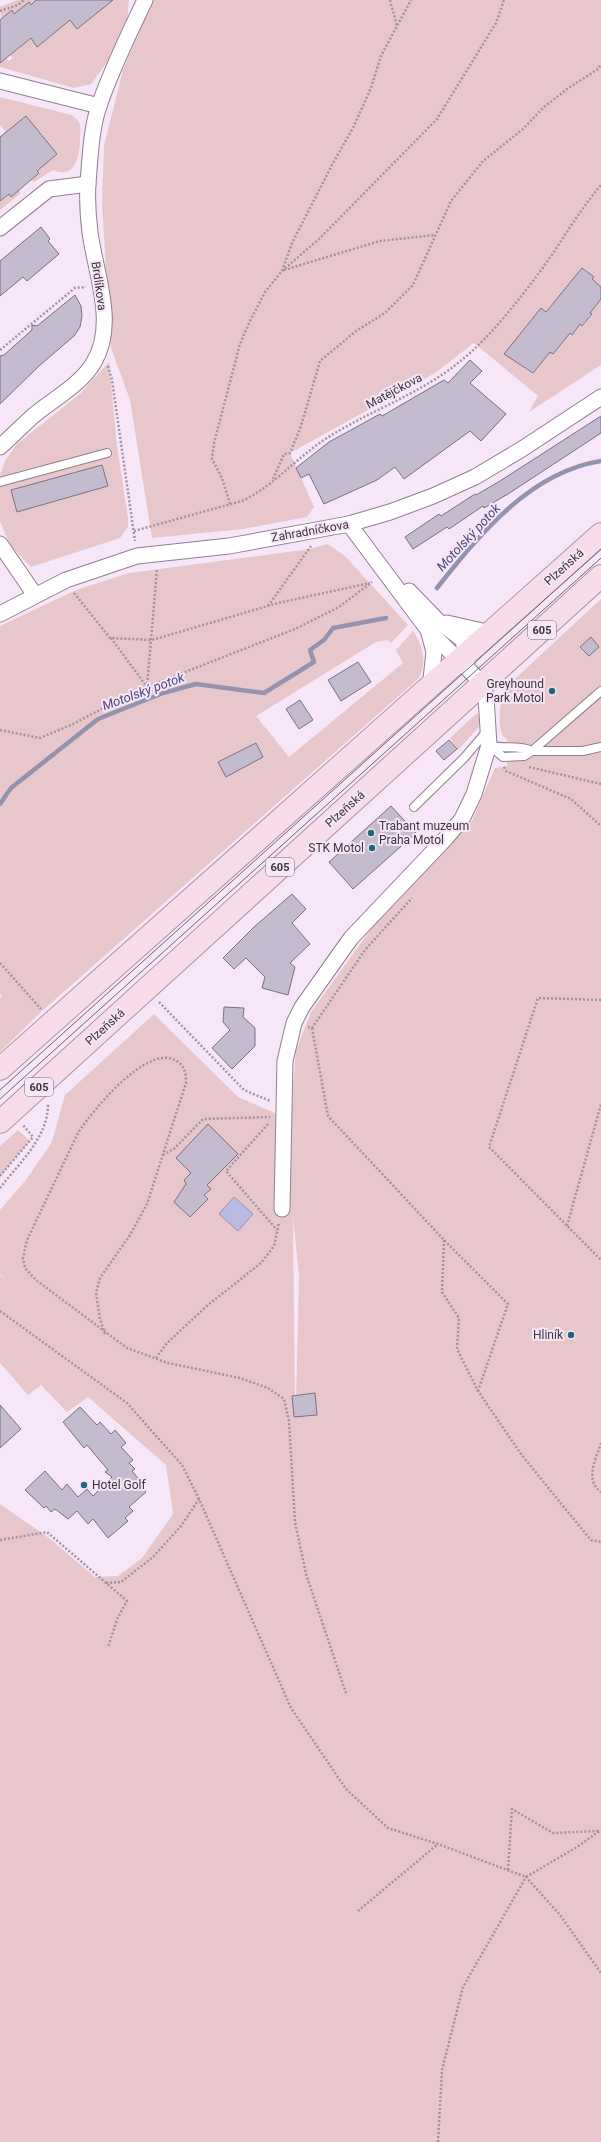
<svg xmlns="http://www.w3.org/2000/svg" width="601" height="2142" font-family="Roboto,sans-serif">
	<style>
		.green { fill: #e8c7cc; fill-rule: evenodd }
		.water { fill: #b9bbe1; stroke: #9393af }
		.lines { fill: none; stroke-linecap: round; stroke-linejoin: round }
		.stream { stroke: #9393af; stroke-width: 4.5 }
		.building { fill: #c4bbcf; stroke: #797183 }
		.lane-casing { stroke: #8e7f8e; stroke-width: 10 }
		.street-casing { stroke: #8e7f8e; stroke-width: 17 }
		.primary-casing { stroke: #b293a3; stroke-width: 24 }
		.path { stroke: #a094a0; stroke-width: 2.5; stroke-dasharray: 2 2; stroke-linecap: butt }
		.lane { stroke: #fff; stroke-width: 8 }
		.street { stroke: #fff; stroke-width: 15 }
		.primary { stroke: #f7dce9; stroke-width: 22 }
		.tram { stroke: #6e656e; stroke-width: 1 }
		.poi-dot { fill: #246679; stroke: #f7e6f7; stroke-width: 1.5 }
		.labels { text-anchor: middle; stroke-width: 4; stroke-linejoin: round; paint-order: stroke }
		.shield { fill: #f7e6f7; stroke: #736a73; stroke-width: 1 }
		.shield-label { font-size: 11px; font-weight: bold; fill: #3b353b }
		.street-label { font-size: 12px; fill: #3b353b; stroke: #f7e6f7 }
		.poi-label { font-size: 12px; fill: #3b353b; stroke: #f7e6f7; text-anchor: end }
		.water-label { font-size: 13px; font-style: italic; fill: #49477b; stroke: #f7e6f7 }
	</style>
	<rect width="100%" height="100%" fill="#f7e6f7"/>
	<g class="green">
		<polygon points="17,0 36,0 18,19 12,10 1,19 0,7"/>
		<polygon points="110,0 129,0 126,35 124,40 91,84 74,88 0,67 0,63 6,58 9,61 13,58 10,55 31,38 38,46 70,20 77,29"/>
		<polygon points="153,0 601,0 601,287 592,279 593,277 582,268 563,291 559,305 554,302 505,354 533,373 567,331 572,334 580,324 583,326 592,315 590,313 601,299 601,365 529,412 538,396 474,343 435,373 290,453 314,507 307,517 243,529 152,538 130,400 111,348 102,204 104,146 123,70"/>
		<path d="M0,97l72,18c3,3 7,5 8,10 1,3 0,8 0,12 0,18 -4,43 -27,33l-19,12 -3,-2 8,-7 -2,-2 20,-17 -31,-38 -20,16 -6,-7z"/>
		<polygon points="18,190 21,193 0,210 0,201 9,194 11,196"/>
		<path d="M109,362l8,83 11,73v9l-8,11 -89,29 -21,-22 -10,-24v-46l5,-14 12,-17 64,-51zM102,465l6,21 -91,25 -6,-21z"/>
		<path d="M328,544l18,13 62,68 -17,18 -4,-3 -11,2 -120,74 33,41 114,-94 -7,-13 17,-19c10,15 14,30 6,47l-377,333 -42,41v-54l2,-2 -2,-2v-368l76,-36 53,-17 181,-24z"/>
		<path d="M601,599v1543h-601v-638l49,34 46,39 23,-1 24,-18 31,-44 -7,-49 -78,-68 -21,15 -26,-27 -13,10 -28,-32v-88l7,6 -7,-7v-64l25,-29 27,-39 13,-47 89,-81 84,83 53,23 5,-70 15,-38 63,-87 98,-104 23,-53 12,-2v-27l-4,-3c-6,-9 -3,-38 2,-48zM293,1216l6,60 -3,128h-1z"/>
		<polygon points="477,713 480,718 478,728 458,750 450,738"/>
		<polygon points="18,1130 30,1141 0,1176 0,1146"/>
	</g>
	<polygon class="water" points="234,1197 253,1214 238,1231 219,1214"/>
	<g class="lines">
		<g class="stream">
			<path d="M437,588c42,-53 93,-116 164,-127"/>
			<polyline points="0,804 11,788 98,719 163,693 196,684 264,693 314,662 310,650 324,640 333,628 386,618"/>
		</g>
	</g>
	<g class="building">
		<polygon points="36,0 113,0 77,29 70,20 37,47 31,38 0,63 0,20 12,10 14,14 29,2 31,5"/>
		<polygon points="26,116 57,154 37,171 39,173 11,197 9,194 0,201 0,137"/>
		<polygon points="41,227 50,239 48,241 59,254 27,281 23,277 0,296 0,261"/>
		<polygon points="582,268 594,277 592,279 601,287 601,299 590,313 592,314 582,326 580,324 572,335 570,333 553,354 550,352 533,373 504,354 541,308 546,312"/>
		<polygon points="75,295 81,306 82,316 80,327 74,336 39,366 0,404 0,356 4,355 32,330 32,325 37,326"/>
		<polygon points="470,360 482,371 470,383 506,414 481,441 470,431 404,479 395,467 377,480 324,504 309,474 301,478 296,468 329,442 380,414 382,416 444,380 448,383"/>
		<polygon points="601,416 601,433 508,494 484,508 483,506 449,529 447,527 413,549 405,537 439,514 441,516 475,494 476,495 500,481"/>
		<polygon points="102,465 108,486 17,512 11,490"/>
		<polygon points="591,637 599,647 589,656 580,647"/>
		<polygon points="358,662 371,682 341,701 328,680"/>
		<polygon points="300,700 313,720 299,729 286,709"/>
		<polygon points="449,740 457,749 444,760 436,751"/>
		<polygon points="256,743 263,757 226,777 218,762"/>
		<polygon points="391,806 416,833 353,889 329,862"/>
		<polygon points="292,894 306,909 292,923 310,944 290,963 295,967 288,995 262,988 265,977 246,958 234,969 223,958 254,927"/>
		<polygon points="224,1007 244,1008 243,1017 255,1028 255,1046 232,1069 212,1048 230,1030 223,1022"/>
		<polygon points="208,1124 238,1154 207,1185 211,1189 204,1195 208,1199 190,1217 174,1202 186,1184 184,1180 191,1173 176,1158"/>
		<polygon points="315,1393 317,1415 294,1417 292,1396"/>
		<polygon points="0,1405 21,1429 0,1448"/>
		<polygon points="80,1407 97,1425 100,1422 111,1434 115,1430 126,1443 121,1447 133,1460 129,1463 135,1469 132,1471 143,1484 141,1486 146,1492 129,1507 133,1511 125,1518 128,1521 108,1538 93,1519 88,1524 77,1511 68,1519 55,1509 51,1512 46,1506 44,1508 25,1490 45,1471 62,1490 67,1484 78,1497 87,1489 93,1496 112,1477 105,1472 108,1470 87,1445 84,1448 63,1422"/>
	</g>
	<g class="lines">
		<defs>
			<g id="lane">
				<polyline points="0,482 107,453"/>
				<polyline points="489,745 503,757 524,756 532,751 601,691"/>
				<path d="M491,746c14,3 29,-1 41,5h51l18,-4"/>
				<polyline points="414,807 464,758 488,730"/>
			</g>
			<g id="street">
				<polyline points="0,81 99,106"/>
				<polyline points="0,228 49,189 88,184"/>
				<path d="M0,447c11,-10 22,-21 33,-31 20,-17 48,-31 61,-54 23,-38 1,-90 -4,-130 -2,-16 -3,-33 -2,-49 2,-24 3,-54 11,-77 12,-36 30,-72 46,-106"/>
				<polyline points="0,544 35,595"/>
				<polyline points="409,591 438,621 463,640 467,662"/>
				<polyline points="0,614 66,580 137,556 229,546 349,524 390,512 433,496 475,477 522,449 601,397"/>
				<polyline points="447,623 491,633"/>
				<polyline points="429,633 434,652 430,688"/>
				<polyline points="282,1209 285,1061 294,1023 302,1007 351,938 446,838 462,819 474,794 489,745 486,697 483,684 428,630 349,524"/>
			</g>
			<g id="primary">
				<polyline points="0,1069 601,534"/>
				<polyline points="0,1122 601,576"/>
			</g>
		</defs>
		<use href="#lane" class="lane-casing"/>
		<use href="#street" class="street-casing"/>
		<use href="#primary" class="primary-casing"/>
		<g class="path">
			<polyline points="390,0 397,26"/>
			<polyline points="0,11 18,5 24,0"/>
			<polyline points="284,270 380,241 435,235"/>
			<polyline points="282,271 319,239 437,119 496,23 504,0"/>
			<polyline points="0,350 75,288 86,287"/>
			<polyline points="108,366 112,380 135,541"/>
			<polyline points="273,479 284,454 290,453 301,426 320,361 356,331 385,313 413,285 451,201 483,161 523,129 543,108 567,89 598,69 601,64"/>
			<polyline points="230,504 222,478 212,459 214,443 240,344 249,323 265,292 282,271 292,243 333,163 353,128 371,88 381,56 411,0"/>
			<path d="M134,531l108,-30c32,-15 55,-44 85,-63 42,-27 91,-43 131,-75 32,-25 59,-61 84,-94 20,-28 37,-58 59,-84"/>
			<polyline points="74,593 110,638 152,640 278,603 370,583"/>
			<polyline points="268,606 311,546"/>
			<polyline points="111,638 147,687 157,569"/>
			<polyline points="0,730 40,738 73,724 134,692 295,629 339,607 372,582"/>
			<polyline points="504,767 506,771 571,799 601,826"/>
			<polyline points="529,767 601,784"/>
			<polyline points="0,963 41,1009"/>
			<polyline points="601,1000 538,998 489,1147 601,1260"/>
			<polyline points="159,1002 244,1090 270,1101"/>
			<polyline points="308,1027 312,1028 365,950 412,898"/>
			<polyline points="312,1028 328,1116 444,1240 508,1304 478,1391"/>
			<polyline points="268,1124 226,1171 277,1230"/>
			<polyline points="163,1155 175,1148 203,1119 270,1117"/>
			<polyline points="0,1176 33,1137 23,1125"/>
			<path d="M0,1188c19,-25 48,-50 48,-84"/>
			<polyline points="567,1226 601,1104"/>
			<polyline points="444,1240 442,1292 459,1318 457,1349 478,1391 521,1454 563,1506 591,1540 601,1542"/>
			<polyline points="0,1311 127,1403 182,1465 199,1499 291,1708 346,1789 388,1828 438,1844 526,1877 577,1847 601,1830"/>
			<path d="M105,1334l-5,-15 -4,-26 4,-15 30,-43 17,-31 39,-121c0,-10 -1,-18 -11,-23 -29,-15 -83,51 -97,73l-51,107 -4,18 2,10 11,12 91,68 41,15 72,15 28,10 16,11 5,22 6,101 11,52 40,119"/>
			<polyline points="156,1358 167,1343 208,1305 261,1263 274,1246 279,1223"/>
			<path d="M601,1443c-5,16 -17,37 0,49"/>
			<polyline points="0,1540 47,1532 127,1601 118,1617 108,1647"/>
			<polyline points="106,1583 121,1582 153,1557 181,1526 199,1499"/>
			<polyline points="508,1870 512,1809 553,1833 598,1831"/>
			<polyline points="358,1911 438,1844"/>
			<polyline points="438,2142 442,2070 463,1987 526,1877 560,1915 601,1973"/>
		</g>
		<use href="#lane" class="lane"/>
		<use href="#street" class="street"/>
		<use href="#primary" class="primary"/>
		<g class="tram">
			<polyline points="0,1090 601,549"/>
			<polyline points="0,1099 601,558"/>
		</g>
	</g>
	<g class="poi-dot">
		<circle cx="552" cy="691" r="4"/>
		<circle cx="371" cy="833" r="4"/>
		<circle cx="372" cy="848" r="4"/>
		<circle cx="571" cy="1335" r="4"/>
		<circle cx="84" cy="1485" r="4"/>
	</g>
	<g class="labels">
		<g class="shield">
			<rect x="528" y="621" width="28" height="18" rx="3"/>
			<rect x="266" y="858" width="28" height="18" rx="3"/>
			<rect x="25" y="1078" width="28" height="18" rx="3"/>
		</g>
		<g class="shield-label">
			<text x="542" y="634">605</text>
			<text x="280" y="871">605</text>
			<text x="39" y="1091">605</text>
		</g>
		<g class="street-label">
			<text transform="translate(99 286) rotate(82)" y="4">Brdlíkova</text>
			<text transform="translate(394 391) rotate(-28)" y="4">Matějčkova</text>
			<text transform="translate(310 531) rotate(-10)" y="4">Zahradníčkova</text>
			<text transform="translate(564 567) rotate(-42)" y="4">Plzeňská</text>
			<text transform="translate(345 809) rotate(-42)" y="4">Plzeňská</text>
			<text transform="translate(105 1027) rotate(-42)" y="4">Plzeňská</text>
		</g>
		<g class="poi-label">
			<text x="544" y="688">Greyhound<tspan x="544" dy="14">Park Motol</tspan></text>
			<text x="379" y="830" text-anchor="start">Trabant muzeum<tspan x="379" dy="14">Praha Motol</tspan></text>
			<text x="364" y="852">STK Motol</text>
			<text x="563" y="1339">Hliník</text>
			<text x="92" y="1489" text-anchor="start">Hotel Golf</text>
		</g>
		<g class="water-label">
			<text transform="translate(468 537) rotate(-47)" y="5">Motolský potok</text>
			<text transform="translate(143 691) rotate(-20)" y="5">Motolský potok</text>
		</g>
	</g>
</svg>
